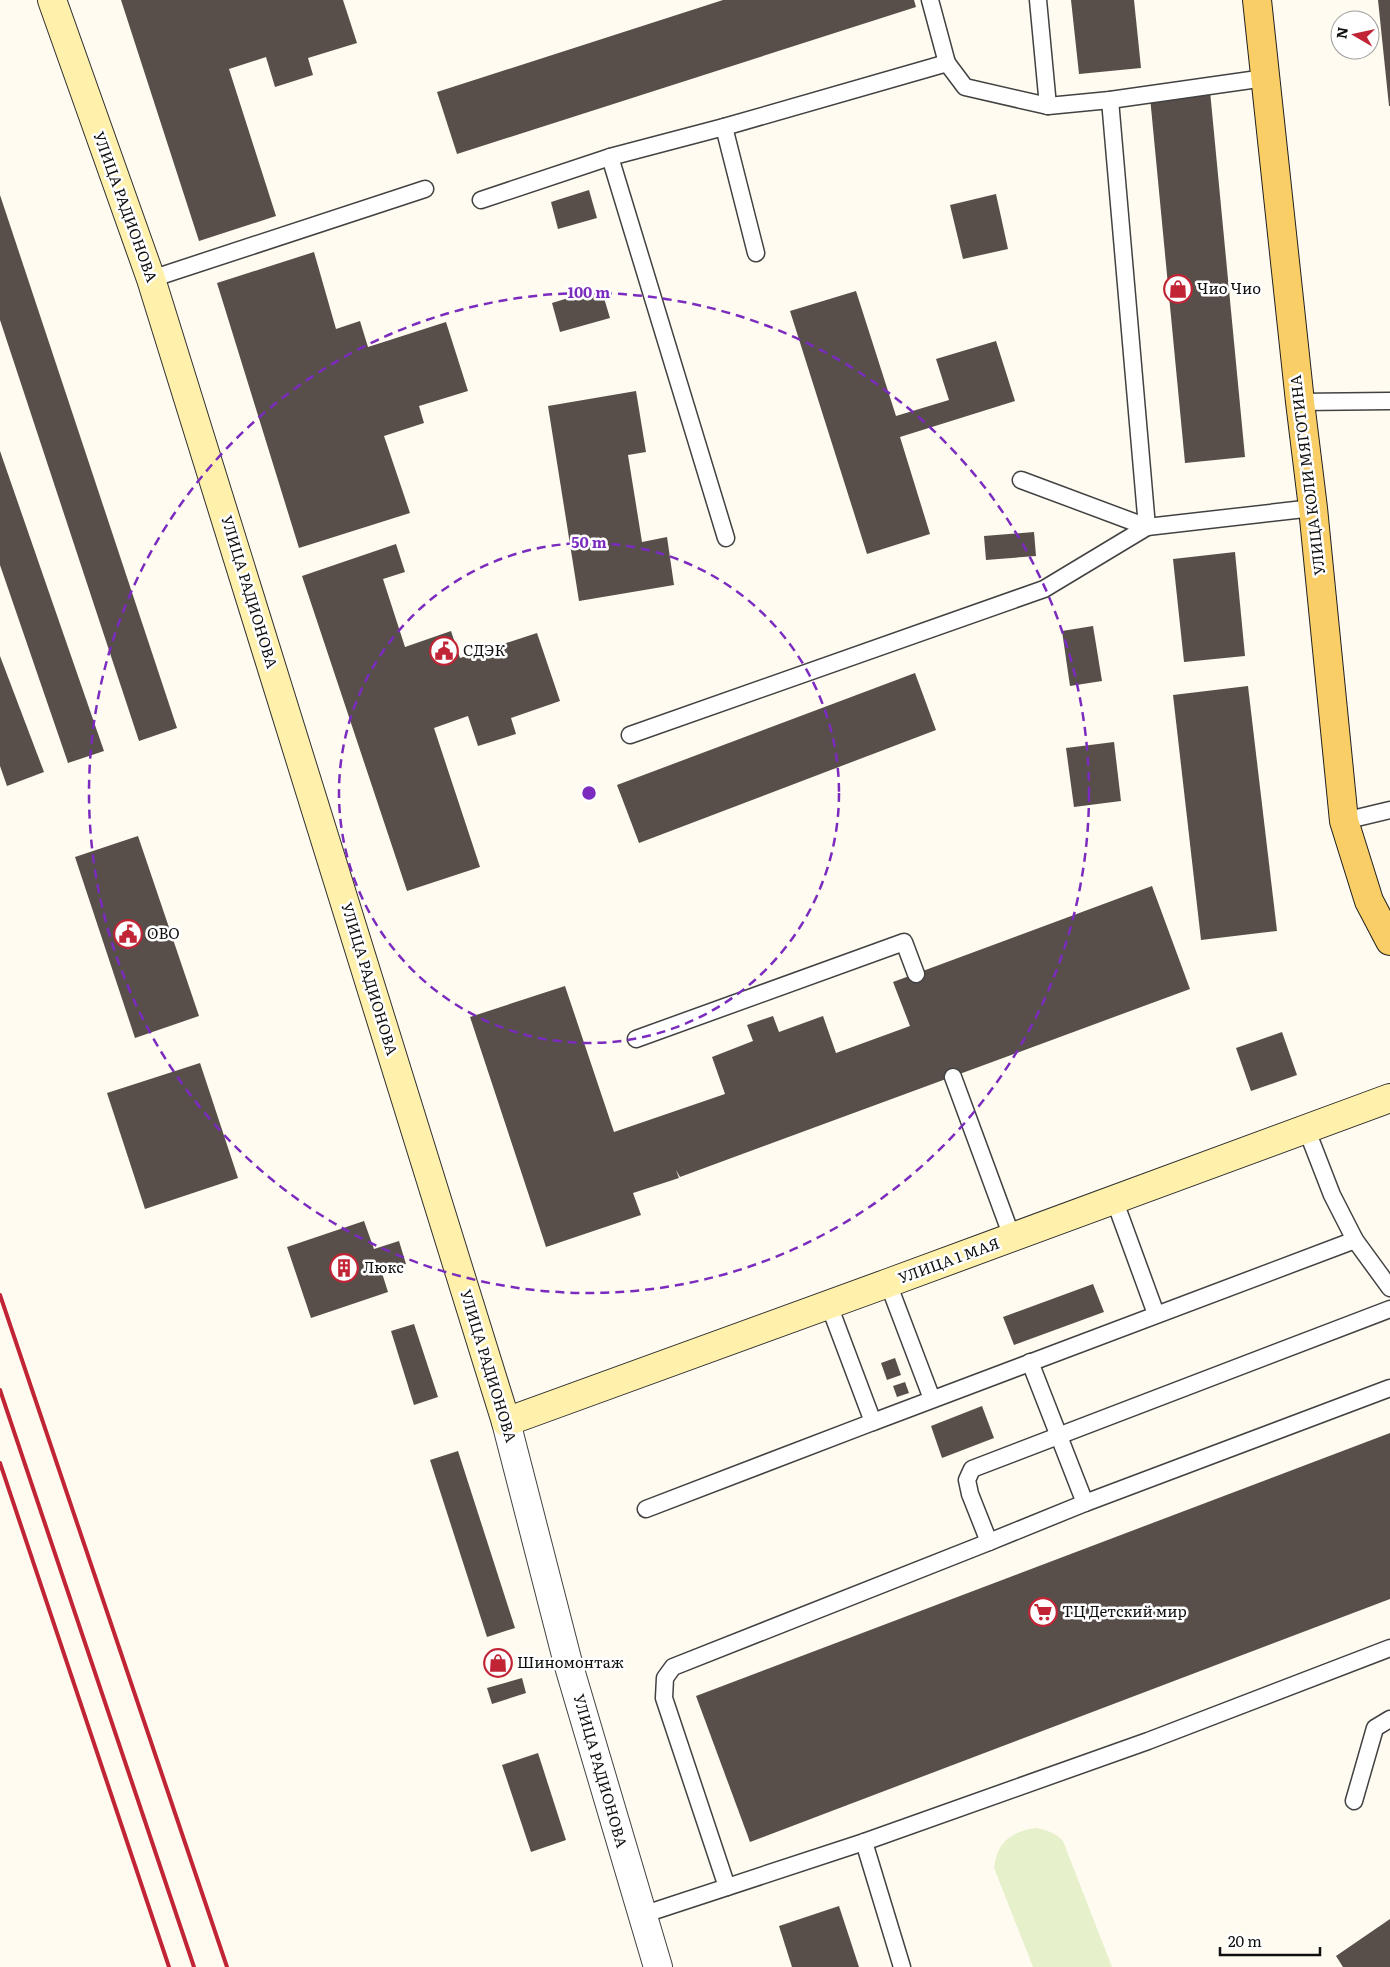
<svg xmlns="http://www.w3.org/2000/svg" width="1390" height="1967" font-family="Literata,serif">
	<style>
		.pitch { fill: #e6f1cb }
		.building { fill: #584f4b }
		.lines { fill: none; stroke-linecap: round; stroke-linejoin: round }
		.lane-casing { stroke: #424242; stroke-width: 19 }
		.street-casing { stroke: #424242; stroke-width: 30 }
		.secondary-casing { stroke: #313131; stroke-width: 30 }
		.primary-casing { stroke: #202020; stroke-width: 30 }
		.lane { stroke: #fff; stroke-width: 16 }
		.street { stroke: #fff; stroke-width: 28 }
		.secondary { stroke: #fff1ab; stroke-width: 28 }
		.primary { stroke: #f9ce66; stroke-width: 28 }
		.rail { stroke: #c12535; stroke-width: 4 }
		.ring { fill: none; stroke: #7b2cbf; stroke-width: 2.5; stroke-dasharray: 9 6 }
		.labels { text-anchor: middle; stroke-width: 5; stroke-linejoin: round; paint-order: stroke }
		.street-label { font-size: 15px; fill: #0f0f0f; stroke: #fff }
		.poi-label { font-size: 15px; fill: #0f0f0f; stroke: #fff; text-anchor: start }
		.centre { fill: #7b2cbf; stroke: #fff; stroke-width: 2.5 }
		.ring-label { font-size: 15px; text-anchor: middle; font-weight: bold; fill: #7b2cbf; stroke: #fff; stroke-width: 5; stroke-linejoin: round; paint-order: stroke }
	</style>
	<rect width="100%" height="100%" fill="#fffbf0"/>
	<path class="pitch" d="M1035,1828c11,2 20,4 28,13l49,126h-79l-39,-99c3,-25 16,-36 41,-40z"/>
	<g class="building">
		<polygon points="121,0 343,0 357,43 308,58 313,75 275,87 266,57 229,69 276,216 199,241"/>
		<polygon points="723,0 914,0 916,7 457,154 437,92"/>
		<polygon points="1071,0 1134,0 1141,68 1079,74"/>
		<polygon points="1378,0 1390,0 1390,106 1389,106"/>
		<polygon points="1210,91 1245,457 1185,463 1150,97"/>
		<polygon points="589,190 597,218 558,229 551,202"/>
		<polygon points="996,194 1008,249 963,259 950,205"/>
		<polygon points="0,195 177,728 139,741 0,320"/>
		<polygon points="314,252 336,329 360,321 368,347 446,322 468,391 419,406 424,423 384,436 410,513 299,548 217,283"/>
		<polygon points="601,288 610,318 560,332 552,303"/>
		<polygon points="856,291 896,416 949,400 936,359 996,341 1015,401 900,437 930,534 867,554 790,311"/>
		<polygon points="636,391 646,452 628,455 642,542 667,537 674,585 579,601 548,406"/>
		<polygon points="0,451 104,751 68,763 0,565"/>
		<polygon points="1034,532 1036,556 986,560 984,536"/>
		<polygon points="396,544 405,572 383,579 405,647 451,631 460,658 537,633 560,701 511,718 516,734 478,746 468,716 434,728 480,867 407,891 302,576"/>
		<polygon points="1235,552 1245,656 1184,662 1173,559"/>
		<polygon points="1093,626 1102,681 1070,686 1062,631"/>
		<polygon points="0,656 44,772 7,786 0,766"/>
		<polygon points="915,673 936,730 639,843 617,785"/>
		<polygon points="1248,686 1277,931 1201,940 1173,695"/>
		<polygon points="1114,742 1121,801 1074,807 1066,748"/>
		<polygon points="138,836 199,1016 135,1038 75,857"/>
		<polygon points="1152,886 1190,989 680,1177 676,1170 679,1178 633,1193 641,1215 546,1247 470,1017 565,986 614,1132 725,1094 712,1057 753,1041 747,1025 773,1016 779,1032 823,1016 836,1053 910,1026 893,982"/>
		<polygon points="1282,1032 1297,1075 1251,1091 1236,1048"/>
		<polygon points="200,1063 238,1178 145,1209 107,1093"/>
		<polygon points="364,1221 374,1249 399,1241 406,1264 382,1273 388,1292 311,1318 287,1247"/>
		<polygon points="1093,1284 1104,1312 1014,1345 1003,1317"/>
		<polygon points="414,1324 438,1397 414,1405 391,1331"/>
		<polygon points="895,1358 901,1375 887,1380 881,1363"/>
		<polygon points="905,1382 909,1393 897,1397 893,1386"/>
		<polygon points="982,1406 994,1438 942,1458 931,1426"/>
		<polygon points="1390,1433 1390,1599 750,1842 696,1696"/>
		<polygon points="458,1451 515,1628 487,1637 430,1460"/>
		<polygon points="522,1678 526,1693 492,1704 487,1688"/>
		<polygon points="538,1753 566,1840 531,1852 502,1765"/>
		<polygon points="839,1906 859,1967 792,1967 779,1926"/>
		<polygon points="1390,1919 1390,1967 1343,1967 1336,1956"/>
	</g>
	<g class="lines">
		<defs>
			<g id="lane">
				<polyline points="930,0 947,63"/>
				<polyline points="1038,0 1048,106"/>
				<polyline points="724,127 756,253"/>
				<polyline points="610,157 726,538"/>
				<polyline points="481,200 610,157 724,127 947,63 965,87 1048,106 1110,100 1265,78"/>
				<polyline points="151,279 425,189"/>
				<polyline points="1300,402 1390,401"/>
				<polyline points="1021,480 1147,527 1313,508"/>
				<polyline points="630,735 1044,589 1147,527 1110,100"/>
				<polyline points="1344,821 1390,810"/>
				<polyline points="636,1039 904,942 916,974"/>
				<polyline points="953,1077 1012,1237"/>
				<polyline points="1306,1128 1332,1195 1355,1240 1390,1288"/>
				<polyline points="1114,1199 1156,1314"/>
				<polyline points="888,1283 932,1399"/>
				<polyline points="1390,1309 972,1469 967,1480 970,1494 989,1542 1085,1503 1390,1388"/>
				<polyline points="1030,1362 1085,1503"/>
				<polyline points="873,1422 1355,1240"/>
				<polyline points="646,1509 873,1422 829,1305"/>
				<polyline points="1354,1801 1375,1728 1390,1719"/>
				<polyline points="864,1842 902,1967"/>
				<polyline points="727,1887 664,1698 665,1678 673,1667 989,1542"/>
				<polyline points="642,1915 864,1842 1148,1741 1390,1648"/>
			</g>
			<polyline id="street" points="506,1422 568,1663 658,1967"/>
			<polyline id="secondary" points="52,0 151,279 506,1422 888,1283 1390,1098"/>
			<polyline id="primary" points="1257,0 1300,402 1313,508 1344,821 1369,901 1390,941"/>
		</defs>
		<use href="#lane" class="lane-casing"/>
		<use href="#street" class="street-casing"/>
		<use href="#secondary" class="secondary-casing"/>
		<use href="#primary" class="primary-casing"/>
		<use href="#lane" class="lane"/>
		<use href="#street" class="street"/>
		<use href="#secondary" class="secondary"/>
		<use href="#primary" class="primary"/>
		<g class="rail">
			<polyline points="0,1295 227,1967"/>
			<polyline points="0,1390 194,1967"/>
			<polyline points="0,1463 169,1967"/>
		</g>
	</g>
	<g class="ring">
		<circle cx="589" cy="793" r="250"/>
		<circle cx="589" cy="793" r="500"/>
	</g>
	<defs>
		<symbol id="shop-ring" viewBox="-11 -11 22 22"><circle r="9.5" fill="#fff" stroke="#c12535" stroke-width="1.5"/><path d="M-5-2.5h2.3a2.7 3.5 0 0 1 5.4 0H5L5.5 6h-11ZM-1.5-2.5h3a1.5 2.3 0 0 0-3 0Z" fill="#c12535"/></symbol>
		<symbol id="civic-ring" viewBox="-11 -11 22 22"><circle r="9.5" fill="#fff" stroke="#c12535" stroke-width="1.5"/><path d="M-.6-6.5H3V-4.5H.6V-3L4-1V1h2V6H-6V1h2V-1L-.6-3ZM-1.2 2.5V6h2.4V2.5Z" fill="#c12535"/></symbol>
		<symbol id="building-ring" viewBox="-11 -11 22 22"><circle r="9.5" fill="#fff" stroke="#c12535" stroke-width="1.5"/><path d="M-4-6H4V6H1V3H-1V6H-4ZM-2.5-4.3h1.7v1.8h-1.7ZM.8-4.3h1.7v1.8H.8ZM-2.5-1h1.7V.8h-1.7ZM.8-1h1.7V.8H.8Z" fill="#c12535"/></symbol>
		<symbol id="supermarket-ring" viewBox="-11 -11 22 22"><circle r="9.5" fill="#fff" stroke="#c12535" stroke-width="1.5"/><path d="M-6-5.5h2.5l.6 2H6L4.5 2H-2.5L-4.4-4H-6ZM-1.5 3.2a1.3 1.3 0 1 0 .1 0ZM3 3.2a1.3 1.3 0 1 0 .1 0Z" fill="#c12535"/></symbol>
	</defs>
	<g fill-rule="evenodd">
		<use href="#shop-ring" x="1162" y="273" width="32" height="32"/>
		<use href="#civic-ring" x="428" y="635" width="32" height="32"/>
		<use href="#civic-ring" x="112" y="918" width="32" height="32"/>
		<use href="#building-ring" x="328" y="1252" width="32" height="32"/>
		<use href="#supermarket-ring" x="1027" y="1596" width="32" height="32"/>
		<use href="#shop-ring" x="482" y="1647" width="32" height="32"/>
	</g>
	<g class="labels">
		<g class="street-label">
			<text transform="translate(125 207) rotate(70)" y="5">УЛИЦА РАДИОНОВА</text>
			<text transform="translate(1308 475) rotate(-97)" y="5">УЛИЦА КОЛИ МЯГОТИНА</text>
			<text transform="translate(249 592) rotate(73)" y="5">УЛИЦА РАДИОНОВА</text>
			<text transform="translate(369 979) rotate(73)" y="5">УЛИЦА РАДИОНОВА</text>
			<text transform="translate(949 1261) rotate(-20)" y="5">УЛИЦА 1 МАЯ</text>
			<text transform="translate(488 1366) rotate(73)" y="5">УЛИЦА РАДИОНОВА</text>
			<text transform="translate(600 1771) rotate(74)" y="5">УЛИЦА РАДИОНОВА</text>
		</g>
		<g class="poi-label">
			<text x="1197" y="294">Чио Чио</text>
			<text x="463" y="656">СДЭК</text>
			<text x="147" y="939">OBO</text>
			<text x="363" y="1273">Люкс</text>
			<text x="1062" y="1617">ТЦ Детский мир</text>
			<text x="517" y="1668">Шиномонтаж</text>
		</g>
	</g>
	<circle cx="589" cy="793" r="8" class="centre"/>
	<g class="ring-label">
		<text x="589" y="298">100 m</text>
		<text x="589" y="548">50 m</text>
	</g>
	<g transform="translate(1355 35) rotate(279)"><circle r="24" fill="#ffffff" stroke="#9f9f9f"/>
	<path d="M0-4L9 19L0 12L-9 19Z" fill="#c12535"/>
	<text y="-8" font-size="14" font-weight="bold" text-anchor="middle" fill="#0f0f0f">N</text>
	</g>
	<path d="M1220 1947v8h100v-8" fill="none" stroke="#0f0f0f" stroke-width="2.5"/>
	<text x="1228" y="1947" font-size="15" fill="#0f0f0f" stroke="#ffffff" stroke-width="4" paint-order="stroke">20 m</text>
</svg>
